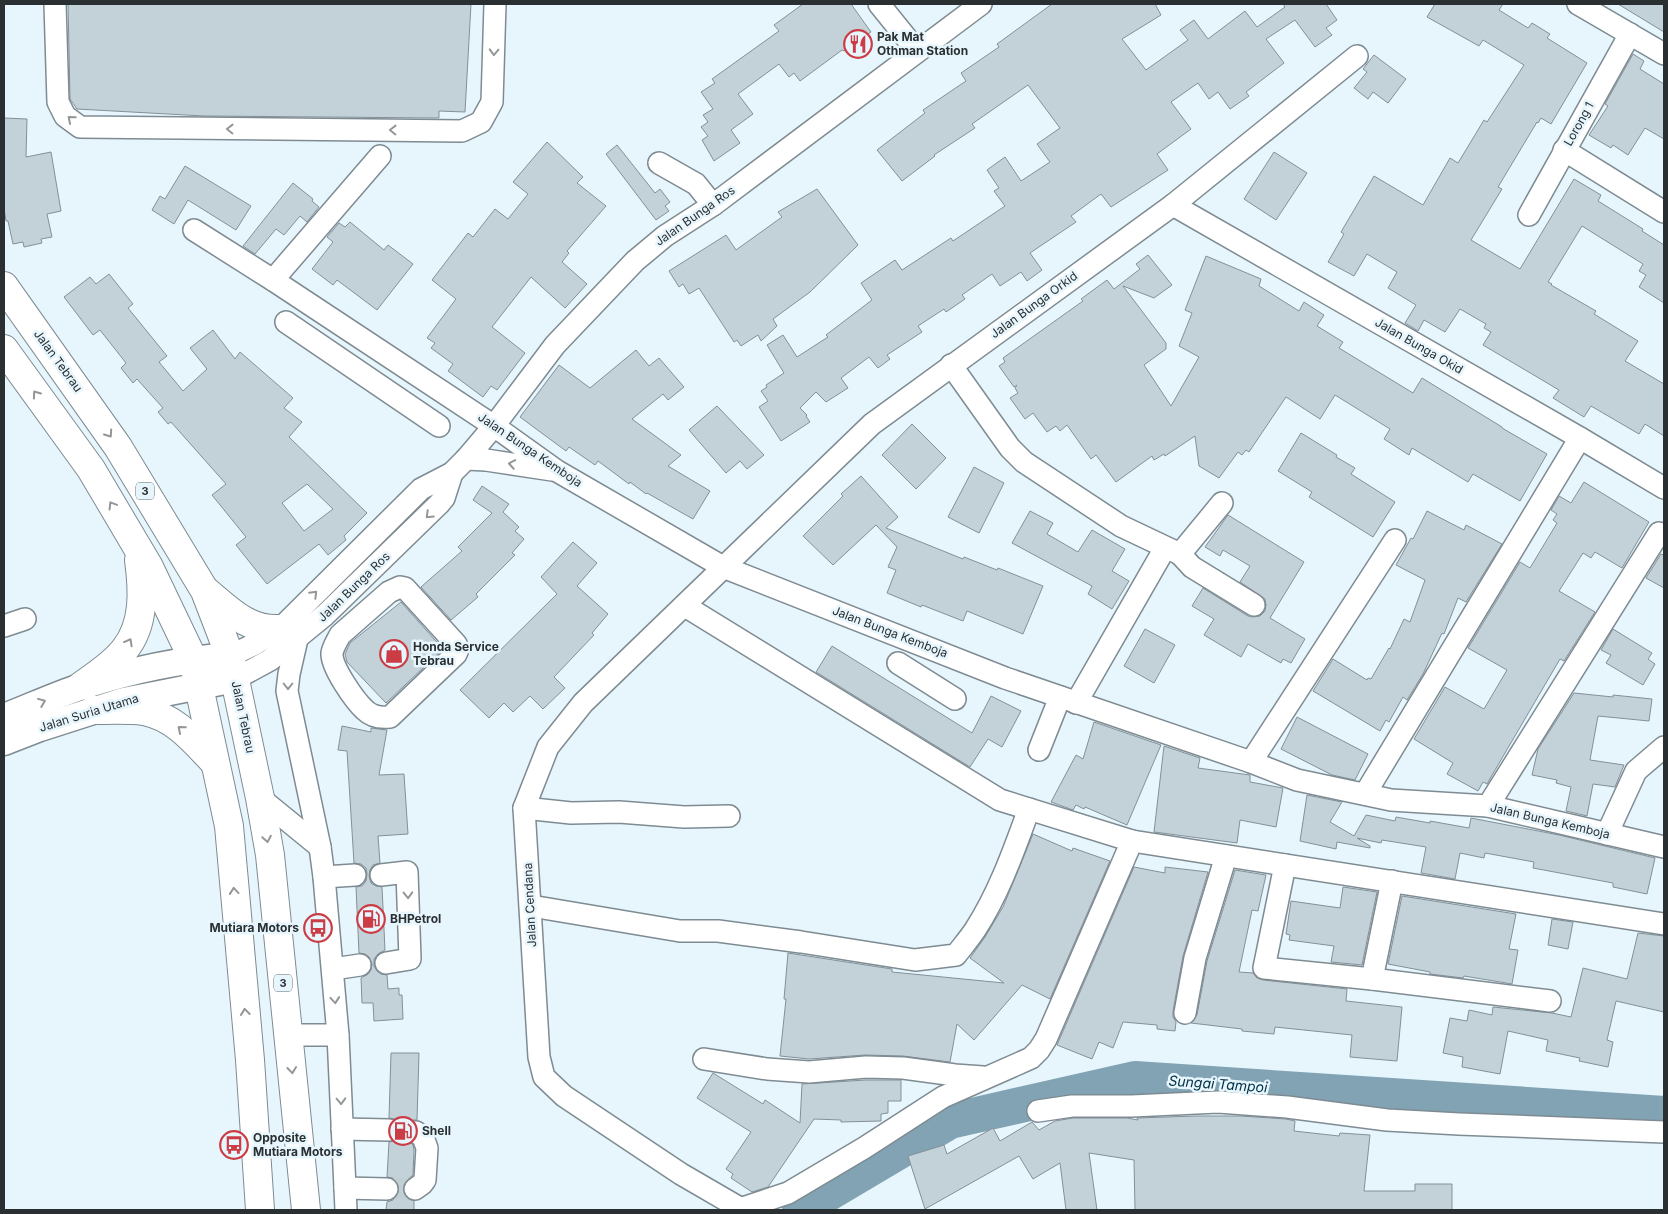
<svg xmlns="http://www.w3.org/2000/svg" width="1668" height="1214" font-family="Inter,sans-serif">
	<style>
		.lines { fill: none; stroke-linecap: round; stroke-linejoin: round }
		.river { stroke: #81a3b4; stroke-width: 36 }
		.building { fill: #c3d1d9; stroke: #839097; fill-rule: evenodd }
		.minor-tunnel { stroke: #c1ced4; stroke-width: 21; stroke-dasharray: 21 11; stroke-linecap: butt }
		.minor-casing { stroke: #7e8b92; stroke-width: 24 }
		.major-casing { stroke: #7e8b92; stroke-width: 29 }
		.highway-casing { stroke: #7e8b92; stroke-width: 30 }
		.minor { stroke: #fff; stroke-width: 21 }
		.major { stroke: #fff; stroke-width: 26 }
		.highway { stroke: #fff; stroke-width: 28 }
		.oneway { stroke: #949798 }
		.labels { text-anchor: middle; stroke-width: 5; stroke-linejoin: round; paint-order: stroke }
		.shield { fill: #e7f6fd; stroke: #636b6f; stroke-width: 1 }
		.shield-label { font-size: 11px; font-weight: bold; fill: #2a2f32 }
		.poi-label { font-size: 12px; font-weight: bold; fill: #2a2f32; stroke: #e7f6fd; text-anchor: start }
		.street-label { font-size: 12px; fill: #2a2f32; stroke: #e7f6fd }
		.water-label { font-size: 14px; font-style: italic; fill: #003044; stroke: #e7f6fd }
	</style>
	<rect width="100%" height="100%" fill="#e7f6fd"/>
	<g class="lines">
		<polyline class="river" points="800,1210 950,1121 1135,1079 1664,1114"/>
	</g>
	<g class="building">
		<polygon points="68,4 471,4 465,112 439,111 439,118 204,116 77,109 70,99"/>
		<polygon points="803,4 851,4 871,32 844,51 842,50 800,81 794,73 789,77 779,64 738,94 753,114 731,130 740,143 714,161 702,140 708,136 701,127 708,122 703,115 713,109 701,92 715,83 712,79 779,31 774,25"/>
		<polygon points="1052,4 1155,4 1161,15 1122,39 1146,70 1188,40 1180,30 1194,20 1208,39 1245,11 1257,27 1285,7 1283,4 1326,4 1337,20 1326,28 1332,35 1315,47 1295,20 1266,39 1284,63 1246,92 1249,96 1230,109 1218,92 1209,99 1198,83 1171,102 1191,129 1157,154 1168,170 1111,207 1101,194 1071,216 1076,222 1030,253 1042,270 1027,281 1021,272 1000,286 992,274 962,295 965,299 946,312 944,309 918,326 922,332 887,355 890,359 878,368 869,357 841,378 848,388 826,402 816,392 800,408 807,415 806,416 810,422 781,441 759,407 768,401 761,391 767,387 766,385 784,373 767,345 783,335 797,357 828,337 826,335 872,300 861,283 895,260 902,270 951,238 953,241 1005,206 994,191 999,188 987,170 1005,157 1021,181 1050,162 1037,144 1060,128 1028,85 972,124 975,128 934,155 935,156 902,181 877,150 925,113 923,110 966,81 961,73 999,47 997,44"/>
		<polygon points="1435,4 1503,4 1499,10 1528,28 1532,23 1550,34 1547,38 1587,63 1551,124 1541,118 1538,123 1537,122 1498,187 1502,189 1471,240 1520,269 1574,179 1601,195 1598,201 1643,229 1642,231 1664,245 1664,303 1639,287 1646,275 1639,271 1643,264 1582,226 1548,282 1552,284 1551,285 1596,311 1594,314 1638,341 1625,361 1664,384 1664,436 1645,424 1639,434 1591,406 1584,417 1553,398 1559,390 1483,345 1491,332 1484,328 1486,324 1460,309 1445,332 1424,320 1418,331 1405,323 1416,305 1388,288 1397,272 1367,254 1354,276 1328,262 1344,234 1341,232 1374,176 1423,205 1450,158 1458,163 1484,120 1487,122 1524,65 1483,40 1479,46 1427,17"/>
		<polygon points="1618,4 1664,4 1664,32"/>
		<polygon points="1633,54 1644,61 1640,69 1664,84 1664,139 1645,128 1628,155 1613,145 1611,148 1589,135 1608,106 1605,104"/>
		<polygon points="1374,55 1406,79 1388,103 1373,92 1368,99 1354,88 1367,72 1363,69"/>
		<polygon points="4,118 27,119 26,157 51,152 61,211 47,214 52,237 41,239 42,243 24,247 23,242 13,244 8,221 6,221 4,209"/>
		<polygon points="547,142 583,177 577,183 606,206 567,251 569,253 562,262 587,284 565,308 531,277 492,327 525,353 497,390 491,386 483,397 448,371 453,364 431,348 435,343 427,338 456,299 432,280 468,233 473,237 495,209 508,219 528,194 513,182"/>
		<polygon points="617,145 655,193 660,189 670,202 665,206 669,211 656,220 606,154"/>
		<polygon points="1274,152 1307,173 1276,220 1244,199"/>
		<polygon points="185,166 251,206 236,230 188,200 174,224 152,210 160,196 165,199"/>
		<polygon points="293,183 313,199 312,201 319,207 307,222 300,216 284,235 276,229 255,254 243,246"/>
		<polygon points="817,189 858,245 810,292 773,319 777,326 761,341 758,335 741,346 737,340 734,342 699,288 689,294 683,284 679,287 669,271 726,235 736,250 782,217 778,212"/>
		<polygon points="350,222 384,250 388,245 413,264 377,310 337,280 333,285 312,269 333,242 327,237 339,223 345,227"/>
		<polygon points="1148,255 1172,285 1154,298 1123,286 1166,343 1166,349 1144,365 1171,406 1199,357 1179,346 1192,313 1185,310 1206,256 1261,279 1259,286 1299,311 1304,302 1324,315 1317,326 1343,342 1339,348 1413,393 1422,378 1502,427 1502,428 1547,454 1520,501 1473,474 1468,482 1412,448 1409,455 1384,439 1390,429 1335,395 1320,419 1286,397 1249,452 1246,450 1242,455 1238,452 1219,478 1199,466 1195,436 1165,456 1164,454 1154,460 1152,456 1116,482 1096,455 1091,459 1067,425 1060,431 1056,426 1047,432 1033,413 1025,419 1010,398 1018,393 1015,388 1017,385 1014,387 999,366 1005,362 1003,358 1083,301 1081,299 1107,280 1114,289 1140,269 1136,264"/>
		<path d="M109,274l24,30 -5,4 39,48 -8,6 24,29 24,-22 -17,-21 23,-18 22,29 5,-7 53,46 -9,10 18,14 -13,15 78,76 -23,23 2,4 -18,15 -9,-11 -52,40 -31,-39 10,-8 -34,-42 14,-11 -55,-62 -3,2 -10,-12 5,-4 -26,-29 -4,4 -12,-15 5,-5 -26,-33 -7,5 -29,-38 26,-20 6,7zM307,484l26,25 -29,22 -22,-28z"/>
		<polygon points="636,350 649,366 659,358 684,387 668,400 663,394 632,419 681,455 668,466 710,491 693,519 647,493 646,494 630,482 629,484 598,461 595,465 569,447 566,451 520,417 559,365 590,388"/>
		<polygon points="717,406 764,455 747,469 740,461 726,473 689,430"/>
		<polygon points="912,424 946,458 916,489 882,455"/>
		<polygon points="1301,433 1337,455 1336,457 1355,468 1351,474 1395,502 1373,537 1309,497 1312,492 1278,471"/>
		<polygon points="974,467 1004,483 979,533 948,517"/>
		<polygon points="861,476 898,517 886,528 963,559 964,557 997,570 998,568 1043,586 1023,634 967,611 963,621 922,605 921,607 887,593 896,570 888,567 897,547 876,525 833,565 803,536 843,496 841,494"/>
		<polygon points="1584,482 1649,522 1622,568 1595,552 1591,558 1583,553 1559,591 1595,612 1564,661 1560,659 1491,777 1487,784 1483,782 1478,791 1447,774 1453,763 1414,739 1445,687 1484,709 1507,670 1468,648 1520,562 1530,568 1557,523 1553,520 1557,514 1551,510 1559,496 1571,503"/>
		<polygon points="482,486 509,504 503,512 519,527 515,531 524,539 512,553 515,555 476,594 478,597 451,620 421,587 462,551 458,547 492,513 473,500"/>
		<polygon points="1030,511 1053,523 1047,534 1078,552 1092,530 1125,549 1112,571 1129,581 1112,609 1088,594 1092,586 1012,543"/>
		<polygon points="1427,511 1464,530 1466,525 1502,544 1466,602 1458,598 1444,634 1442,633 1423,674 1407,700 1403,697 1389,722 1386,720 1380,731 1313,691 1333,659 1367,680 1368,678 1371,679 1389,648 1390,649 1404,619 1410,622 1425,580 1396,565 1411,538 1413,539"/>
		<polygon points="1228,515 1304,562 1270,618 1305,639 1291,663 1283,659 1281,663 1248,644 1241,657 1204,635 1214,619 1192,606 1203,588 1248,616 1253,617 1260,616 1265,611 1266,605 1265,599 1240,582 1250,566 1223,550 1220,556 1205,547"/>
		<polygon points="573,542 597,563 577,586 608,614 592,633 594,635 554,677 565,688 543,709 530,696 513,712 504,703 489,718 460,690 557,594 541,577"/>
		<polygon points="1661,554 1664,555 1664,588 1646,578"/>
		<polygon points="401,602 443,649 386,703 347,662 345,654 350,643"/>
		<polygon points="1145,629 1175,645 1154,683 1124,666"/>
		<polygon points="1613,629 1652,653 1648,659 1655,664 1643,685 1606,663 1611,655 1601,650"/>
		<polygon points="832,646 972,733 991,696 1021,711 1002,747 988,739 970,767 816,672"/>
		<polygon points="1574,693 1613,697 1613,695 1652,699 1649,721 1598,716 1590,760 1624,765 1615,787 1593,784 1587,816 1566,811 1571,787 1556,783 1557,780 1532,775 1538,749"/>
		<polygon points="1297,717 1368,754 1355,780 1332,775 1281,749"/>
		<polygon points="1094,722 1161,745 1127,825 1085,807 1084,809 1076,805 1073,810 1051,802 1076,755 1083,759"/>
		<polygon points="342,726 371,732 371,728 387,730 379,775 404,774 408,834 378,836 380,863 373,865 370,870 369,876 371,883 376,886 382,887 385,950 378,954 374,959 374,966 377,971 381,974 387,975 388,989 399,988 399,995 402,995 403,1019 374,1021 373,1003 362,1003 361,978 368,974 371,970 372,964 369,957 365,954 359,953 356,887 362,886 366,881 367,874 366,868 361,864 354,863 347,751 338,750"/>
		<polygon points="1164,746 1200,758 1198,768 1250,775 1250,782 1283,788 1276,827 1240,820 1237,843 1154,832"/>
		<polygon points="1307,795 1342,802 1330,822 1354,836 1366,815 1395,821 1396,817 1430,823 1430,821 1469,828 1471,818 1559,835 1655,858 1647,894 1613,887 1613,883 1533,868 1534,862 1485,853 1484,858 1460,853 1455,879 1421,873 1426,847 1382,840 1381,843 1357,838 1370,846 1370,848 1337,842 1336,849 1300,841"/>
		<polygon points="1033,834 1072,851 1073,848 1110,861 1050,999 1022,985 974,1040 957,1024 950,1062 903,1056 865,1055 809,1059 780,1056 786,999 784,999 788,953 892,969 892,972 1004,983 970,958 985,937 1003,907"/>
		<polygon points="1134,867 1165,873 1165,867 1208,872 1183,956 1173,1011 1173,1017 1176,1022 1175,1031 1157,1029 1157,1025 1123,1022 1113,1048 1099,1042 1092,1059 1057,1045"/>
		<polygon points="1235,870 1266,875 1258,911 1252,910 1239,972 1253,973 1257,978 1263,980 1347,989 1346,1001 1402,1007 1397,1061 1350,1057 1352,1035 1275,1027 1274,1034 1242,1031 1242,1029 1191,1023 1197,1015 1207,961"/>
		<polygon points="1343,887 1377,892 1362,965 1331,962 1334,946 1289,940 1290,935 1286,934 1291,901 1340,908"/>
		<polygon points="1402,896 1516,914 1509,949 1518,950 1512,984 1464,976 1463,978 1430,974 1430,972 1388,964"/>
		<polygon points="1552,919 1573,922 1568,949 1548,945"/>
		<polygon points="1638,933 1664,936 1664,1012 1616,1001 1607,1040 1613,1042 1608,1067 1579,1061 1580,1058 1546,1051 1548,1040 1508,1031 1500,1074 1462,1067 1463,1057 1443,1053 1450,1018 1467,1021 1469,1010 1492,1015 1493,1007 1552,1013 1571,1017 1583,968 1627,979"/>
		<polygon points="391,1053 419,1053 417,1120 411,1120 406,1124 404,1131 405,1138 413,1145 414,1150 413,1175 404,1183 403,1191 405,1197 414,1201 414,1210 386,1210 387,1202 393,1200 398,1195 399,1190 398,1183 393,1178 387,1177 389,1142 395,1141 399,1137 401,1131 400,1124 395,1119 389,1118"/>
		<polygon points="713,1073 763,1104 765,1100 800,1123 802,1084 866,1080 901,1080 901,1101 888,1101 888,1113 881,1114 881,1121 841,1122 841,1120 814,1119 768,1187 752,1192 731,1178 733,1174 726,1169 751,1132 697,1098"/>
		<polygon points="1196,1116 1240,1116 1286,1119 1295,1121 1294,1131 1339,1136 1340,1133 1370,1135 1364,1191 1415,1191 1415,1184 1452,1184 1452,1210 1135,1210 1134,1160 1089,1153 1097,1210 1066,1210 1060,1163 1033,1179 1019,1156 925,1209 908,1156 944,1145 947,1154 993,1128 1000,1141 1032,1122 1039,1130 1055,1121 1073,1118 1127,1118 1138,1120 1137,1118"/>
	</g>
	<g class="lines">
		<polyline class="minor-tunnel" points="387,1189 415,1189"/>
		<defs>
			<g id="minor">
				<polyline points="55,4 58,102 65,116 80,127 462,131 481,122 492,102 495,4"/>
				<polyline points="879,4 917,51"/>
				<polyline points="1578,4 1664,54"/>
				<polyline points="1564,150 1664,212"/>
				<polyline points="659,163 696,184 713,205"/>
				<polyline points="1173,205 1580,438 1664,488"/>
				<polyline points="1529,215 1630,34"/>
				<polyline points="194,230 273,280 494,426 557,471 723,567 1005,678 1251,762 1297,780 1391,800 1488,806 1664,847"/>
				<polyline points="273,280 380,156"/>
				<polyline points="286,322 439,426"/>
				<polyline points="951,365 1010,448 1024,462 1121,526 1180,554 1222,503"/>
				<polyline points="466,459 486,460 552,470"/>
				<polyline points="1180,554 1192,567 1254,605"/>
				<path d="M400,587l5,1 51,56 2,5 -2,5 -66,63c-9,1 -18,0 -25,-7 -10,-9 -34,-43 -33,-57 1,-6 5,-12 8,-18l49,-43z"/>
				<polyline points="685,606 1000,800 1132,841 1664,924"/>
				<polyline points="4,626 25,619"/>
				<polyline points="297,639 289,674 287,691 320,847 324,877 338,1035 346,1210"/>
				<polyline points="230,656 255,644 280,629 421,489 452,473 466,459 494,426 555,345 635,261 665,236 713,205 981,4"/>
				<polyline points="898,663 955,699"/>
				<polyline points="235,679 270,660 325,615 439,504 444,498 452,473"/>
				<polyline points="1076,703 1165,548"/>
				<polyline points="1039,750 1060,697"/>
				<polyline points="1251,762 1395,540"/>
				<polyline points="1365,794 1580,438"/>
				<polyline points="260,798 320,847"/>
				<polyline points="1488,806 1659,533"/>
				<polyline points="524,808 571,813 619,812 684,817 729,816"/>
				<polyline points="1607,834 1636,771 1664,747"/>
				<polyline points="1285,865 1264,968 1372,979 1550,1001"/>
				<polyline points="381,875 407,872 410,959 386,963"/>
				<polyline points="324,877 355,875"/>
				<path d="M531,906l149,25h38l83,11 114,18 41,-5c6,-8 13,-16 19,-25 24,-37 39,-80 54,-121"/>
				<polyline points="333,969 360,965"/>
				<polyline points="1372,979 1392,881"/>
				<polyline points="1185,1013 1195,958 1226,856"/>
				<polyline points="288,1035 338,1035"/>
				<polyline points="704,1059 767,1069 809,1072 866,1067 903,1068 955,1075 983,1077"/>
				<polyline points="1038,1111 1072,1106 1132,1106 1218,1102 1287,1107 1387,1120 1459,1124 1664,1132"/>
				<polyline points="342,1129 389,1130"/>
				<polyline points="345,1188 387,1189"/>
				<polyline points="415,1189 422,1184 425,1180 427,1148 423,1137 416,1132"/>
				<polyline points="740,1210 740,1209 788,1193 864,1148 943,1097 1031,1058 1039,1050 1046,1039 1132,841"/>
				<polyline points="743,1210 681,1174 564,1096 544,1077 539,1057 524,808 548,747 583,703 872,424 1173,205 1357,56"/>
			</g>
			<g id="major">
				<path d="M4,717c26,-10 52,-22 79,-31 48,-16 97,-26 147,-30"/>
				<polyline points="4,742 40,728 124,701 235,679"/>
			</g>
			<g id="highway">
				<polyline points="4,286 118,447 205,591 230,656 260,798 270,855 306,1210"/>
				<polyline points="4,349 91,469 149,567 193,659 229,826 250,1060 260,1210"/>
				<path d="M206,591c23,19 42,40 74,38"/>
				<path d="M81,686c15,-11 33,-22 44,-37 20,-25 18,-59 14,-89"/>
				<path d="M94,710c16,0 34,-1 50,1 31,6 50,30 70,51"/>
			</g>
		</defs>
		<use href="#minor" class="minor-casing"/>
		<use href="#major" class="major-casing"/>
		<use href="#highway" class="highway-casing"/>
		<use href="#minor" class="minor"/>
		<use href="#major" class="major"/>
		<use href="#highway" class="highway"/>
	</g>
	<defs><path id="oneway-chevron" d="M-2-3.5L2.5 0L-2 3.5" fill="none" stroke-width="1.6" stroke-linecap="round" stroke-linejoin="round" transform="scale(1.25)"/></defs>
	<g class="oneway">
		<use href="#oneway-chevron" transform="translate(494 52) rotate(92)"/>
		<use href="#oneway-chevron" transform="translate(71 119) rotate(-140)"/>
		<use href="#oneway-chevron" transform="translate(230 129) rotate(-179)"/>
		<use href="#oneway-chevron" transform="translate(393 130) rotate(-179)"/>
		<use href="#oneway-chevron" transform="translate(36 394) rotate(-126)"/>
		<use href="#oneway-chevron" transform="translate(109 434) rotate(55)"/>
		<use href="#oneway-chevron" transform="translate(512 464) rotate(-170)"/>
		<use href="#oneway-chevron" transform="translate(112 505) rotate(-121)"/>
		<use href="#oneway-chevron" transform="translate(429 515) rotate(136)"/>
		<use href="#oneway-chevron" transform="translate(314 594) rotate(-45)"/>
		<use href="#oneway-chevron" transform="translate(129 642) rotate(-61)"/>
		<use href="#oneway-chevron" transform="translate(288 686) rotate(90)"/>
		<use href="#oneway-chevron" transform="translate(42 702) rotate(-22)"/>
		<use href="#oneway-chevron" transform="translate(181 729) rotate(-139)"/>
		<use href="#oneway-chevron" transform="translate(267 839) rotate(80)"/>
		<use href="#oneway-chevron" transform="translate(234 891) rotate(-95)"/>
		<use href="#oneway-chevron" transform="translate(408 895) rotate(88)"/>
		<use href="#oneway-chevron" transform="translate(335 1000) rotate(85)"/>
		<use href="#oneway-chevron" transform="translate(245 1012) rotate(-96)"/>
		<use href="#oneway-chevron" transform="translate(292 1070) rotate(84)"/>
		<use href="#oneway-chevron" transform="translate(341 1101) rotate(88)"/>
	</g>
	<defs>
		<symbol id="restaurant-ring" viewBox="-11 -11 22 22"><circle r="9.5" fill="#e7f6fd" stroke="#cb3c45" stroke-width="1.5"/><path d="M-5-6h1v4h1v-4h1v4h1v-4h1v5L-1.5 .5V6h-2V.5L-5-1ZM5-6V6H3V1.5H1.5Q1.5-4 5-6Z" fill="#cb3c45"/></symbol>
		<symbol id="shop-ring" viewBox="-11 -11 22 22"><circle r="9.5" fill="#e7f6fd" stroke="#cb3c45" stroke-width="1.5"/><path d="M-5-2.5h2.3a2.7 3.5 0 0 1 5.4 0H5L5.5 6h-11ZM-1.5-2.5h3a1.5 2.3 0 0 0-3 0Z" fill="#cb3c45"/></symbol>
		<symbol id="fuel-ring" viewBox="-11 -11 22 22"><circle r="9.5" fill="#e7f6fd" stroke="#cb3c45" stroke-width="1.5"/><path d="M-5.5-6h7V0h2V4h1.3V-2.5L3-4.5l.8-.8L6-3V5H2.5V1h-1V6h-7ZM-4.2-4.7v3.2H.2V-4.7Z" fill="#cb3c45"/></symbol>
		<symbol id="bus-ring" viewBox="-11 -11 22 22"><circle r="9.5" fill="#e7f6fd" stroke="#cb3c45" stroke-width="1.5"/><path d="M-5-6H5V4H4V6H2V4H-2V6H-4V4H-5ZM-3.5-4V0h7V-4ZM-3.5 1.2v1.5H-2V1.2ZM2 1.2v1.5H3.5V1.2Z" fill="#cb3c45"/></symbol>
	</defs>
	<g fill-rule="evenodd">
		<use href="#restaurant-ring" x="842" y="28" width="32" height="32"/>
		<use href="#shop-ring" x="378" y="638" width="32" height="32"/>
		<use href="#fuel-ring" x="355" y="903" width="32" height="32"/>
		<use href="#bus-ring" x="302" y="912" width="32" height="32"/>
		<use href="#fuel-ring" x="387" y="1115" width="32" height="32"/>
		<use href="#bus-ring" x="218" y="1129" width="32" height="32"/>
	</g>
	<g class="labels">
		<g class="shield">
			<rect x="136" y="482.5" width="18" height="17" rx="4"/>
			<rect x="274" y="974.5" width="18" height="17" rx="4"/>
		</g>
		<g class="shield-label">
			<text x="145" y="495">3</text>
			<text x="283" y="987">3</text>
		</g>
		<g class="poi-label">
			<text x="877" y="41">Pak Mat<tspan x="877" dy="14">Othman Station</tspan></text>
			<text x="413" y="651">Honda Service<tspan x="413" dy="14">Tebrau</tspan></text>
			<text x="390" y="923">BHPetrol</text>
			<text x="299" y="932" text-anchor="end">Mutiara Motors</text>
			<text x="422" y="1135">Shell</text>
			<text x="253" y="1142">Opposite<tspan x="253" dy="14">Mutiara Motors</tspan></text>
		</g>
		<g class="street-label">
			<text transform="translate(1579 124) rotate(-61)" y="4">Lorong 1</text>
			<text transform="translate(695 216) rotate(-35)" y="4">Jalan Bunga Ros</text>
			<text transform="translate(1034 305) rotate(-36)" y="4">Jalan Bunga Orkid</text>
			<text transform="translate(1419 346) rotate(30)" y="4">Jalan Bunga Okid</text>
			<text transform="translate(58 361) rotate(54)" y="4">Jalan Tebrau</text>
			<text transform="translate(530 450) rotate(34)" y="4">Jalan Bunga Kemboja</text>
			<text transform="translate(354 587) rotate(-44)" y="4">Jalan Bunga Ros</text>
			<text transform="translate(890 632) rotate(21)" y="4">Jalan Bunga Kemboja</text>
			<text transform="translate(89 713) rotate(-17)" y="4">Jalan Suria Utama</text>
			<text transform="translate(243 717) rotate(78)" y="4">Jalan Tebrau</text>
			<text transform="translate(1550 821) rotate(13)" y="4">Jalan Bunga Kemboja</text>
			<text transform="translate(530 905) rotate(-93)" y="4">Jalan Cendana</text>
		</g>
		<g class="water-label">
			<text transform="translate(1218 1084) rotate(4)" y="5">Sungai Tampoi</text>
		</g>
	</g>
	<rect width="1668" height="1214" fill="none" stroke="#2a2f32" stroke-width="10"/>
</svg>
